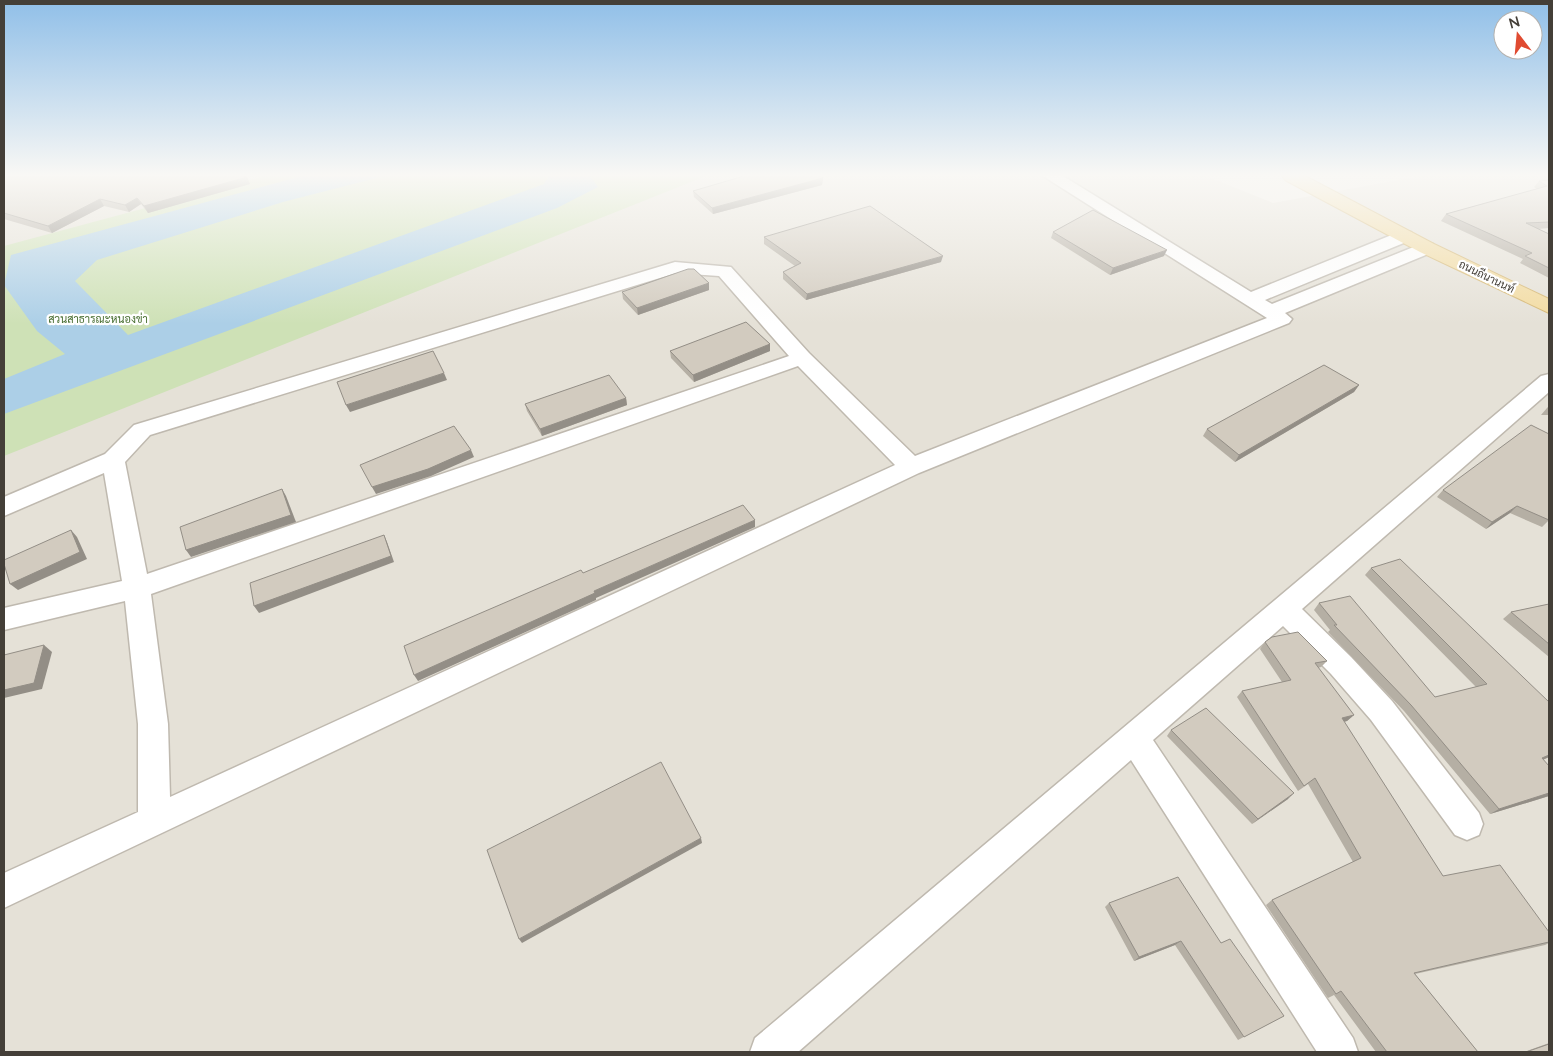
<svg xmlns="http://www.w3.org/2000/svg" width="1553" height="1056" font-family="Lato,Sarabun,sans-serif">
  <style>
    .residential { fill: #e5e1d7 }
    .green { fill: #cee1b6 }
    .water { fill: #accfe7 }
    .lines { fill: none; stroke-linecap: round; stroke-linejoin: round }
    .street-casing { stroke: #bfb9af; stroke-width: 3 }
    .primary-casing { stroke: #d5b773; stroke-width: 2 }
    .street { fill: #fff; fill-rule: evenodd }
    .primary { fill: #f2dba1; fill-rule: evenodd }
    .wall { fill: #b5afa4 }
    .shaded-wall { fill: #938e86 }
    .building { fill: #d2cbbf; stroke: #938e86 }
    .labels { text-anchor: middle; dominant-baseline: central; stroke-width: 4.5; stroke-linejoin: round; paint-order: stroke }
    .far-street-label { font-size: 11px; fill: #443f38; stroke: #fff }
    .far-park-label { font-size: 11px; fill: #496f32; stroke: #fff }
  </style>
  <rect width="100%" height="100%" fill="#f2efe8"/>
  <polygon class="residential" points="4,176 1206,176 1273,203 1420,176 1549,176 1549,1052 4,1052"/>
  <polygon class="green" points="264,176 706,176 4,456 4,246"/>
  <polygon class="water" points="302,176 384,176 283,202 97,260 75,281 128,335 544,184 549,176 590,176 598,187 557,208 4,414 4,379 65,354 37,331 4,285 11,255"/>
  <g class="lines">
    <defs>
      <g id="street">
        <path d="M1043,176H1063L1251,292L1399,232H1411L1414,236L1411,240L1265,300L1272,304L1421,244H1433L1436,248L1433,252L1285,313L1292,319L1289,323L919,473L4,908V873L138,812V724L125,601L4,630V608L122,581L104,473L4,516V497L105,454L134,425L675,262L731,267L809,353L915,456L1267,318ZM676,273L719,276L789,356L147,574L125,462L150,435ZM798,366L895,465L170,797L168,724L151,594Z"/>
        <polygon points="1549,374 1549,392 1302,609 1351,657 1392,701 1479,813 1483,824 1479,835 1467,840 1455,835 1371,720 1331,674 1283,626 1153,740 1353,1038 1358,1052 1317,1052 1131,760 798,1052 750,1052 755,1038 1541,376"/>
      </g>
      <polygon id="primary" points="1282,176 1305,176 1434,244 1549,299 1549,313 1420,252 1285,180"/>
    </defs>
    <use href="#street" class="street-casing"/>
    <use href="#primary" class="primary-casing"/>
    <use href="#street" class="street"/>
    <use href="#primary" class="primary"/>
  </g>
  <g class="wall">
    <polygon points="4,176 247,177 250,184 148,213 141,204 129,212 104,206 52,233 4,219"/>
    <polygon points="823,178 822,185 713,214 694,197 693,191"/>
    <polygon points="1549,180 1549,228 1538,229 1549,234 1549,278 1520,263 1523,259 1441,221 1446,214 1537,189 1534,187 1539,181"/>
    <polygon points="1053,232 1164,256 1110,275 1051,238"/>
    <polygon points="764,237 941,262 806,300 783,279 783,272 795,266 764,244"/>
    <polygon points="709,283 709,290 638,315 623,299 622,292"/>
    <polygon points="770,344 770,351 694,382 671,358 670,351"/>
    <polygon points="1359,385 1354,392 1235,462 1203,436 1207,429"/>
    <polygon points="626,398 627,405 542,436 527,411 525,404"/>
    <polygon points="1549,406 1549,415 1541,415 1547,408"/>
    <polygon points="1549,434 1549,520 1542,527 1510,513 1486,529 1437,497 1443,490"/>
    <polygon points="1371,568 1549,702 1549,757 1543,760 1549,796 1490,814 1404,711 1328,632 1330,630 1314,610 1319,603 1435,697 1476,687 1365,575"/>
    <polygon points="1549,604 1549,657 1503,619 1511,612"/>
    <polygon points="1265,642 1327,661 1321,667 1318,668 1354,715 1347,721 1344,722 1443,876 1549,932 1549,943 1545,945 1415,974 1478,1052 1376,1052 1334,995 1328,998 1266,905 1272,900 1353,862 1308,784 1298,791 1237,697 1242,691 1282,682 1260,649"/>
    <polygon points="1171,730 1288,799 1252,824 1167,736"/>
    <polygon points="1109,903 1221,943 1284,1016 1238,1040 1175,945 1134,961 1105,907"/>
    <polygon points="1549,1043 1549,1052 1524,1052"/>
  </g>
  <g class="shaded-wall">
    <polygon points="247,177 250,184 148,213 144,206"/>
    <polygon points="823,178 822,185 713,214 712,208"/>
    <polygon points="137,198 141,204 129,212 125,205"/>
    <polygon points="100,199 104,206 52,233 48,226"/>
    <polygon points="1167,250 1164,256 1110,275 1113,268"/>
    <polygon points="943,256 941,262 806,300 807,294"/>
    <polygon points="709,283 709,290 638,315 637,308"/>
    <polygon points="770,344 770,351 694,382 693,375"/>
    <polygon points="444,373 447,380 350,412 346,405"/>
    <polygon points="1359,385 1354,392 1235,462 1239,455"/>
    <polygon points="626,398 627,405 542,436 540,429"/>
    <polygon points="471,450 474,457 431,476 376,494 372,487"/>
    <polygon points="282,489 286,496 296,522 191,557 186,550"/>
    <polygon points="1517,506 1510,513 1486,529 1492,522"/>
    <polygon points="755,520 755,527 596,598 596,600 418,681 414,675 594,591"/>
    <polygon points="71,530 77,537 87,559 18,590 10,584"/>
    <polygon points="384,535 387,542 394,562 259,613 254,606"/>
    <polygon points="44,645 52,652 42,689 4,698 4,690"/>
    <polygon points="1354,715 1347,721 1335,724 1342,718"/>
    <polygon points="1549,755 1549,757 1533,764 1542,758"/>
    <polygon points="1294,793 1288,799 1252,824 1258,819"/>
    <polygon points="1549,793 1549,796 1490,814 1499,809"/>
    <polygon points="701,838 702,843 522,943 519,939"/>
    <polygon points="1181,941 1175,945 1134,961 1139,957"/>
  </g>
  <g class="building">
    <polygon points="4,176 242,176 247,177 144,206 137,198 125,205 100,199 48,226 4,213"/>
    <polygon points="744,176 820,176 823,178 712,208 693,191"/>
    <polygon points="1549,180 1549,222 1526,223 1549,234 1549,268 1525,256 1532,253 1446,214 1547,186 1539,181"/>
    <polygon points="870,206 943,256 807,294 783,272 801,263 764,237"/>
    <polygon points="1093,210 1167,250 1113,268 1053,232"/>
    <polygon points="688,269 694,269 709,283 637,308 622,292"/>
    <polygon points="746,322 770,344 693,375 670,351"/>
    <polygon points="433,351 444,373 346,405 337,382"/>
    <polygon points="1324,365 1359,385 1239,455 1207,429"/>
    <polygon points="609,375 626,398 540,429 525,404"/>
    <polygon points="1531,425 1549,434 1549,520 1517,506 1492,522 1443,490"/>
    <polygon points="454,426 471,450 428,469 372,487 360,465"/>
    <polygon points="282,489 291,515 186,550 180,527"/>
    <polygon points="743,505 755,520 594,591 595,593 414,675 404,646 581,570 583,573"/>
    <polygon points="71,530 80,552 10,584 4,564 4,560"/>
    <polygon points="384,535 391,556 254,606 250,583"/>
    <polygon points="1400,559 1549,702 1549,755 1542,758 1549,766 1549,793 1499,809 1411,705 1334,625 1337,625 1319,603 1350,596 1435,697 1487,684 1371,568"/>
    <polygon points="1549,604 1549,644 1511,612"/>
    <polygon points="1298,632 1327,661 1315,663 1354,715 1342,718 1443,876 1500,865 1549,932 1549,942 1414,973 1478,1052 1387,1052 1341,991 1336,994 1272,900 1361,858 1315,778 1304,786 1242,691 1291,680 1265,642 1272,637"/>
    <polygon points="44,645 34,683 4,690 4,655"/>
    <polygon points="1206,708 1294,793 1258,819 1171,730"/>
    <polygon points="661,762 701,838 519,939 487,850"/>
    <polygon points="1178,877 1221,943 1230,939 1284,1016 1244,1037 1181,941 1139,957 1109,903"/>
    <polygon points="1549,1044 1549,1052 1526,1052"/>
  </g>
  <linearGradient id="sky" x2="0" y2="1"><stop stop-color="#90bfe8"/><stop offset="0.54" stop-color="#f9f8f5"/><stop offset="1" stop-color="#f9f8f5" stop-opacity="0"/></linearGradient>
  <rect width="1553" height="324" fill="url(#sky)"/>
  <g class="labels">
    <g class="far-street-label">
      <text transform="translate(1487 276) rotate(26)">ถนนถีนานนท์</text>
    </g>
    <g class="far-park-label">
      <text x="98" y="318">สวนสาธารณะหนองข่า</text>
    </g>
  </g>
  <rect width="1553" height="1056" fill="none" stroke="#443f38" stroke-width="10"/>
  <g transform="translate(1518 35) rotate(344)"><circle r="24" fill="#ffffff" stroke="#b4b2af"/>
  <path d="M0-4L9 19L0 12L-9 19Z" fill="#e04b31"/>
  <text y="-8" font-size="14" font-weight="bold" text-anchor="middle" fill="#443f38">N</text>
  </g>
</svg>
